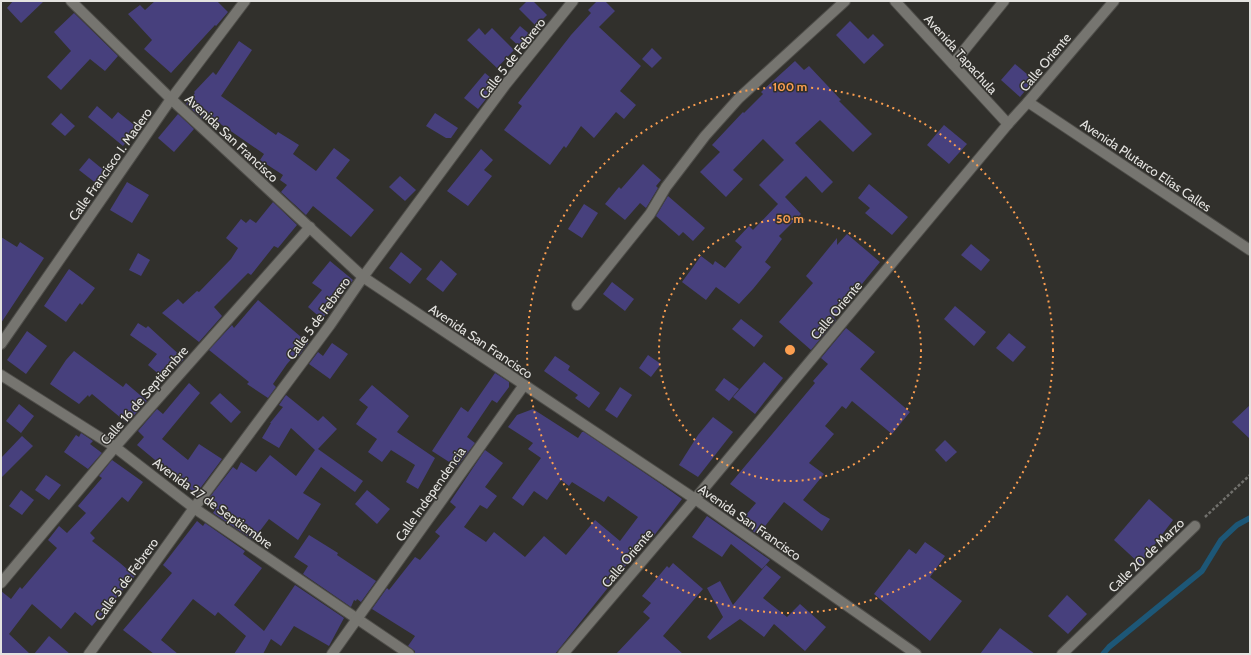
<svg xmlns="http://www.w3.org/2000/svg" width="1251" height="655" font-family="Cabin,sans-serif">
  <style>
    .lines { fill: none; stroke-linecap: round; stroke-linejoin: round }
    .stream { stroke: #1d5777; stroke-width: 5.5 }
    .building { fill: #47407d }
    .street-casing { stroke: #4e4d49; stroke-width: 12 }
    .path { stroke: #71706c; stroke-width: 2.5; stroke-dasharray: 3 2; stroke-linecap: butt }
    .street { stroke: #767570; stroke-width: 10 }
    .ring { fill: none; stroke: #fb9e50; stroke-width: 2; stroke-dasharray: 2 4 }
    .labels { text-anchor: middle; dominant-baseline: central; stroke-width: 3; stroke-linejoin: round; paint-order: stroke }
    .street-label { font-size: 13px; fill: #e4e3e0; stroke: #31302c }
    .centre { fill: #fb9e50; stroke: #31302c; stroke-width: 2 }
    .ring-label { font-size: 12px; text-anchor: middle; font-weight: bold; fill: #fb9e50; stroke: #31302c; stroke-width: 3; stroke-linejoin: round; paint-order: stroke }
  </style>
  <rect width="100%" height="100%" fill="#31302c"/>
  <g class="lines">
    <polyline class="stream" points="1103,654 1109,647 1202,571 1221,540 1237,525 1250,518"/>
  </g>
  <g class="building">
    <polygon points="13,1 44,1 21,23 7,8"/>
    <polygon points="155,1 217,1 228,12 216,26 215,25 171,73 144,49 152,40 128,14 140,5 145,10"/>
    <polygon points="527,1 533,1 547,15 536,26 519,9"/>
    <polygon points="597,1 605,1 615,11 599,27 641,66 620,91 636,105 624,119 616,112 594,138 581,126 566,148 564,146 550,165 504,130 522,106 518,103 571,35 591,13 588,10"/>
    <polygon points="74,13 118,56 105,71 90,59 61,90 47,77 71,51 54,32"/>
    <polygon points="850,21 868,39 873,34 884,45 864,64 836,35"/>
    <polygon points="520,26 533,37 523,50 510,38"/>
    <polygon points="479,28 485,35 492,28 514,50 497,68 467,40"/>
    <polygon points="239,41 252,50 221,96 276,135 278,132 299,145 293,154 316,171 334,148 350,160 336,178 374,210 351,237 313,206 306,215 281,192 287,185 280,180 283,175 260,160 264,154 206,114 202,119 186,104 195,93 194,92 213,72 216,75"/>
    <polygon points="652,48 662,58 652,68 642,59"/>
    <polygon points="795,61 804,70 809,66 841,100 839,101 872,134 853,152 820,120 795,143 833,182 822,193 806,176 785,197 801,214 779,236 782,239 765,262 771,267 753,289 739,304 716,287 706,300 682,282 701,256 713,265 715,261 725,268 742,247 735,241 749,226 753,230 778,204 759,185 784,160 763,139 733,170 743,179 726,197 700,172 720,152 712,145 743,112 744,113 763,94 761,92"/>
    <polygon points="1015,64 1034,80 1020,97 1001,80"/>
    <polygon points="485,73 498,84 478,109 464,98"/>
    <polygon points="97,106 112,119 118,112 138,128 123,146 88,117"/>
    <polygon points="61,113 75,126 65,136 51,124"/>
    <polygon points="435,113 458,128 451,138 446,138 426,126"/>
    <polygon points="178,114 194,129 174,152 158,138"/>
    <polygon points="944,125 967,144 949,164 927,145"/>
    <polygon points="481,149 493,160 484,170 492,176 468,206 447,191"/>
    <polygon points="89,158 106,172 97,184 79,170"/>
    <polygon points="643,164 661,180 656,186 658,188 646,208 640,203 625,220 605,204 619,187 621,189"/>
    <polygon points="400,176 416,190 405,201 389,187"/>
    <polygon points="127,182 149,195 132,223 110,210"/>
    <polygon points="869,184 908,217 892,235 865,213 870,208 858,198"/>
    <polygon points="668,196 705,228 693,241 683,232 679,236 656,216"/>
    <polygon points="273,202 297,225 278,248 274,246 251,275 248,273 214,307 222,316 199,342 162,313 178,299 183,304 197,291 199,292 231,259 238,248 226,238 241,219 246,223 250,219 256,223"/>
    <polygon points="584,204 598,213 582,238 568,229"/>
    <polygon points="847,234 880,262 834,318 836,320 811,350 779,322 813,283 806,276 837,238 837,245"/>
    <polygon points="1,237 17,247 20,242 44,258 1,323"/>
    <polygon points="971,244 990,260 981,271 961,255"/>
    <polygon points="401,252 422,269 410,284 389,268"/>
    <polygon points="138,253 150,260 141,276 129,270"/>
    <polygon points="441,260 457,274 443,292 426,279"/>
    <polygon points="330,261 353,280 322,319 308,307 322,290 312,283"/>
    <polygon points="69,269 95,288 82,305 80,303 66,322 44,306"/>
    <polygon points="612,282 634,299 625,311 603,294"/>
    <polygon points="258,300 308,343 299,356 296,354 287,364 273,384 276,387 268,398 247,384 249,382 209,350 232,325 234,328"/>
    <polygon points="955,306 986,332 974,346 944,319"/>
    <polygon points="741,319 763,336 754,347 732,329"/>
    <polygon points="138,323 146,328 148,326 184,359 177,367 172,363 161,376 148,365 157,354 130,335"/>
    <polygon points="846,328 875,352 860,369 910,412 892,434 852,401 846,409 842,406 825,426 834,434 809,463 824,474 803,500 821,514 830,519 822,531 784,502 758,535 740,522 756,503 730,484 815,383 813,381 828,364 821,358"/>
    <polygon points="27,331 47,346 26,374 7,360"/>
    <polygon points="1009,333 1026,347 1013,362 996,348"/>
    <polygon points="332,343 348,354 330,379 309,364 318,352 323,356"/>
    <polygon points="74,351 123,387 126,383 147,401 127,423 92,394 89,397 88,395 79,404 50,384 66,360"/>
    <polygon points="648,355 661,364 651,377 639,368"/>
    <polygon points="555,356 570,366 568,370 600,393 589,408 575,398 578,395 544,371"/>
    <polygon points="764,362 783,378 755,414 733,397"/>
    <polygon points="495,373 509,382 509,387 497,403 492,400 467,437 475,443 457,467 432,451 461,407 468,412"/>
    <polygon points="724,378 739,389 729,401 715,390"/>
    <polygon points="189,383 200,393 162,439 188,460 199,444 222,459 196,494 137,445 144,437 138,431 157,409 163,414"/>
    <polygon points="372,385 409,416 397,432 435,458 418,489 406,482 415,465 391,450 382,462 368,452 377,439 356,424 368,407 359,400"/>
    <polygon points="620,387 632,395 617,418 605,410"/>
    <polygon points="220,393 241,412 231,423 210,403"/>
    <polygon points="286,395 318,421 323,416 337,429 318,449 363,481 355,492 321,467 303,493 321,504 298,540 269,519 253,540 213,513 215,510 206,502 233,467 237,470 241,462 256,472 270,455 296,476 315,450 291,428 279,448 262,438 271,423 270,423 283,407 279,405"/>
    <polygon points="19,404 34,416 21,433 6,421"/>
    <polygon points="1250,405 1250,439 1232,422"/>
    <polygon points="533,409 578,438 582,432 584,432 661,484 682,499 653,537 650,535 555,654 415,654 415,651 408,646 415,636 372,609 387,588 389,590 415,557 420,560 440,536 435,532 456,507 450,502 485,450 503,463 485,487 497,496 487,509 480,505 464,527 486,542 494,532 525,557 544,536 566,555 595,520 620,541 638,517 608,496 604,502 572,482 569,486 561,480 547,500 534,491 523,506 512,498 541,458 528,449 533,443 508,427 517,415"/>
    <polygon points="713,417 733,432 698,477 679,465 698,435"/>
    <polygon points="81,433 93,441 90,444 102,453 88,469 64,452 76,435 79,437"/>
    <polygon points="22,436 33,446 1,478 1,458"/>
    <polygon points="945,440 957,452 946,462 935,450"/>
    <polygon points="112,460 143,482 128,502 122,497 90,533 95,538 92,541 120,563 135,576 92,626 75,612 61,629 32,604 9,634 30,654 1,654 1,591 11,599 20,587 22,589 57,548 48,540 59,526 67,533 86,513 78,506 102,478 99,476"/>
    <polygon points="46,475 61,485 49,500 35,490"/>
    <polygon points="21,490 34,500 22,515 9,506"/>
    <polygon points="367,490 390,509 377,524 355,504"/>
    <polygon points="1149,499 1173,520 1140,564 1114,540"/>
    <polygon points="707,516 770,560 762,569 731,544 722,557 692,537"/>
    <polygon points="197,521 203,526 205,523 245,551 243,554 262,568 234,605 264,631 295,585 344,618 329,646 294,626 281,646 271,639 263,654 234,654 246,636 218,612 215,616 193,599 161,640 178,654 154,654 123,630 172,573 163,565"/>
    <polygon points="309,535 338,553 337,555 376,581 361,602 357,599 356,601 354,600 351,607 303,574 308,566 294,557"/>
    <polygon points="925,542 945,556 930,577 962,601 930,641 874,594 909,549 916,554"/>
    <polygon points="673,563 703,589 663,636 683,654 616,654 650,618 643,612 651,603 642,596 667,566 669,568"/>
    <polygon points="766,565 781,577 763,598 787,617 800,604 826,627 805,651 774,624 764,637 740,619 710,640 707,637 723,617 707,588 720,581 733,605"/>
    <polygon points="1067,595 1087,614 1068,634 1048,616"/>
    <polygon points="1000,628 1035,654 980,654"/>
    <polygon points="49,636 70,654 34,654"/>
  </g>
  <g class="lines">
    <defs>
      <g id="street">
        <polyline points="71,1 171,99 363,277 695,499 916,654"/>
        <polyline points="895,1 1008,124"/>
        <polyline points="953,64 1004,1"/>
        <polyline points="1028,102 1250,250"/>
        <polyline points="577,305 650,214 666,187 705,136 739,98 845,1"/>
        <polyline points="1,344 171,99 245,1"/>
        <polyline points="1,375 115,447 194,508 409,654"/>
        <polyline points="1,583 115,447 310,227"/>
        <polyline points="89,654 194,508 330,325 363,277 506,84 573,1"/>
        <polyline points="332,654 524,385"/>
        <polyline points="563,654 695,499 1008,124 1028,102 1114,1"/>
        <polyline points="1062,654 1195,526"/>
      </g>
    </defs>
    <use href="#street" class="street-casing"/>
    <polyline class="path" points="1205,517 1250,475"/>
    <use href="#street" class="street"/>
  </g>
  <g class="ring">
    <circle cx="790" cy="350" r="131"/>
    <circle cx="790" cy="350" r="263"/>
  </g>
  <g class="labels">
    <g class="street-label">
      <text transform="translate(961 54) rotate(48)">Avenida Tapachula</text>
      <text transform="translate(512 58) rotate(-52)">Calle 5 de Febrero</text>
      <text transform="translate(1045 62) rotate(-50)">Calle Oriente</text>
      <text transform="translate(232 138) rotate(43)">Avenida San Francisco</text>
      <text transform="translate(110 164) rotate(-55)">Calle Francisco I. Madero</text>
      <text transform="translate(1146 165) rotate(34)">Avenida Plutarco Elías Calles</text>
      <text transform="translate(836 310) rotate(-50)">Calle Oriente</text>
      <text transform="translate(318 318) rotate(-54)">Calle 5 de Febrero</text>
      <text transform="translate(481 341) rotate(34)">Avenida San Francisco</text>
      <text transform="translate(144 395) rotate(-49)">Calle 16 de Septiembre</text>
      <text transform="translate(430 494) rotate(-55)">Calle Independencia</text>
      <text transform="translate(213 503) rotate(36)">Avenida 27 de Septiembre</text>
      <text transform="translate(750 522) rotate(35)">Avenida San Francisco</text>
      <text transform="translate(1146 555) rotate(-44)">Calle 20 de Marzo</text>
      <text transform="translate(627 558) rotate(-50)">Calle Oriente</text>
      <text transform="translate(126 579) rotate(-54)">Calle 5 de Febrero</text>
    </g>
  </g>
  <circle cx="790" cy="350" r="6" class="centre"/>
  <g class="ring-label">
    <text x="790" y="91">100 m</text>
    <text x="790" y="223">50 m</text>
  </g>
  <rect width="1251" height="655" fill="none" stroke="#e4e3e0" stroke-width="4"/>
</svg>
